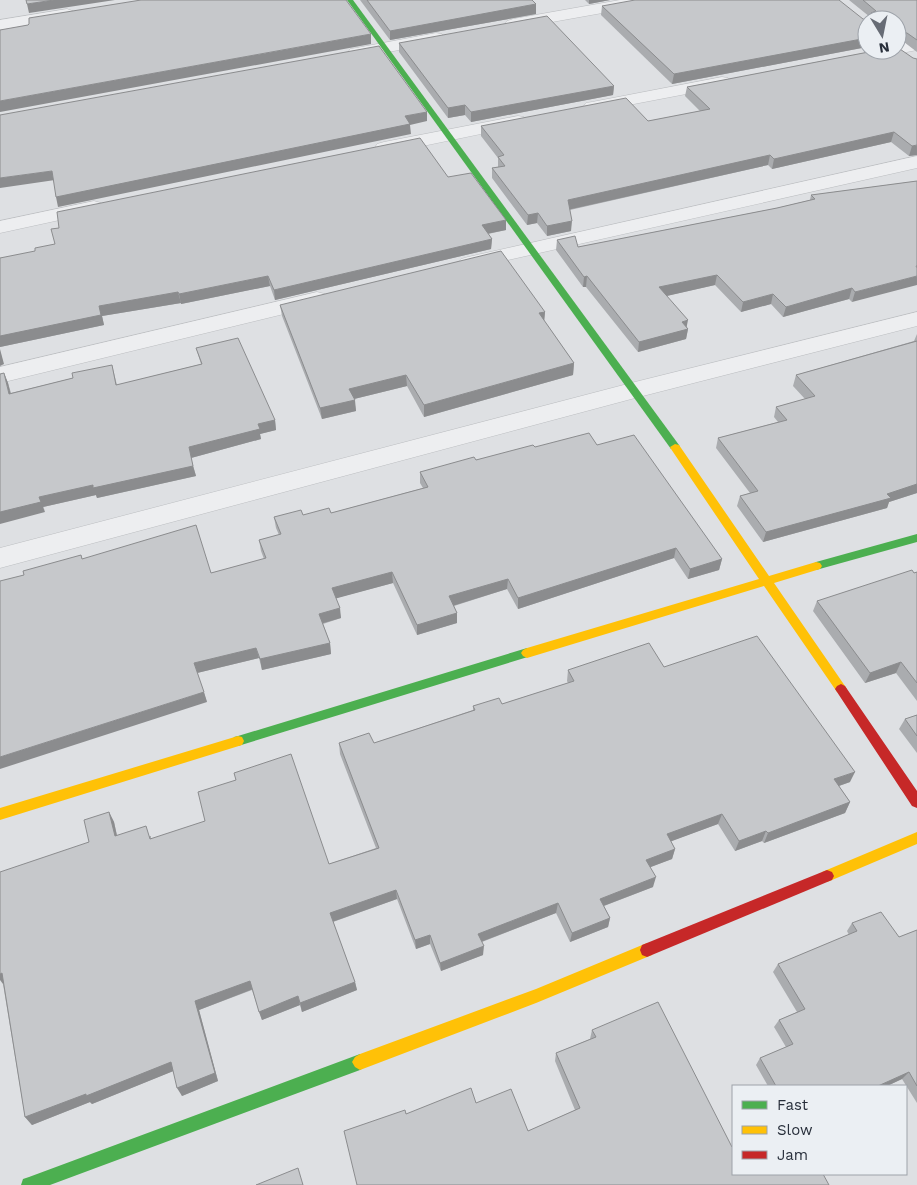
<svg xmlns="http://www.w3.org/2000/svg" width="917" height="1185" font-family="'Work Sans',sans-serif">
  <style>
    .lines { fill: none; stroke-linecap: round; stroke-linejoin: round }
    .street-casing { stroke: #bcbec1; stroke-width: 1 }
    .street { fill: #edeef0; fill-rule: evenodd }
    .fast { fill: #4caf50; fill-rule: evenodd }
    .slow { fill: #ffc107; fill-rule: evenodd }
    .jam { fill: #c62828; fill-rule: evenodd }
    .wall { fill: #aaacaf }
    .shaded-wall { fill: #8b8c8e }
    .building { fill: #c6c8cb; stroke: #8b8c8e }
  </style>
  <rect width="100%" height="100%" fill="#dee0e3"/>
  <g class="lines">
    <defs>
      <g id="street">
        <polygon points="620,0 655,0 653,3 647,5 513,29 507,27 505,24 507,21 513,19"/>
        <polygon points="67,9 73,11 75,14 73,17 0,30 0,20"/>
        <polygon points="436,33 442,34 444,38 442,42 356,58 350,57 348,53 350,49 356,48"/>
        <polygon points="917,40 917,50 897,54 889,50 897,50 897,44"/>
        <polygon points="722,77 728,78 731,82 728,86 592,112 586,111 583,107 586,103 592,102"/>
        <polygon points="518,116 524,117 527,121 524,125 384,154 377,152 375,148 377,144 384,142"/>
        <polygon points="917,156 917,168 468,269 461,267 457,263 461,259 468,257"/>
        <polygon points="94,201 101,203 104,207 101,211 0,233 0,221"/>
        <polygon points="317,292 325,294 328,299 325,304 0,383 0,367"/>
        <polygon points="917,312 917,326 635,398 0,568 0,548 635,382"/>
      </g>
    </defs>
    <use href="#street" class="street-casing"/>
    <use href="#street" class="street"/>
    <g class="fast">
      <polygon points="347,0 353,0 679,445 680,447 679,449 671,449"/>
      <polygon points="917,534 917,542 816,570 810,566 816,562"/>
      <polygon points="527,648 531,650 533,653 531,656 238,746 234,745 232,741 234,737 238,736"/>
      <polygon points="360,1054 365,1057 368,1062 365,1067 360,1070 50,1185 21,1185 23,1179 29,1177"/>
    </g>
    <g class="slow">
      <polygon points="675,444 679,445 769,576 816,562 820,563 822,566 820,569 774,583 845,686 847,689 845,692 841,694 837,692 764,586 527,658 523,656 521,653 523,650 527,648 759,579 671,449 670,447"/>
      <polygon points="238,736 242,737 244,741 242,745 0,820 0,808"/>
      <polygon points="917,832 917,844 832,880 827,882 822,880 820,876 822,872"/>
      <polygon points="647,943 652,945 654,950 652,955 536,1003 360,1070 355,1067 352,1062 355,1057 360,1054 536,989"/>
    </g>
    <g class="jam">
      <polygon points="841,684 845,686 917,791 917,808 912,806 837,692 835,689 837,686"/>
      <polygon points="827,870 832,872 834,876 832,880 647,957 642,955 640,950 642,945"/>
    </g>
  </g>
  <g class="wall">
    <polygon points="360,0 532,0 536,4 536,14 390,40"/>
    <polygon points="585,0 610,0 589,4"/>
    <polygon points="849,0 917,0 917,52 904,42 897,41 897,20 869,20 870,17"/>
    <polygon points="602,6 863,19 867,20 867,47 672,84 601,15"/>
    <polygon points="399,43 614,86 613,95 471,122 465,115 448,118 399,52"/>
    <polygon points="879,50 917,155 909,156 891,142 772,169 768,165 570,210 571,231 547,236 537,223 527,225 492,178 492,168 498,167 498,158 481,136 481,126 648,121 700,111 685,96 687,87"/>
    <polygon points="448,177 506,230 488,234 492,239 491,249 275,300 270,286 181,304 181,303 102,316 104,325 0,347 0,258"/>
    <polygon points="917,181 852,302 849,299 783,317 771,304 741,312 715,285 666,296 688,329 686,339 638,352 586,287 583,287 556,250 557,240 578,247 777,208 810,200 811,195"/>
    <polygon points="280,305 545,312 544,321 574,363 573,375 424,417 407,386 354,399 356,411 322,419 282,316"/>
    <polygon points="917,334 917,493 889,502 887,508 763,542 737,506 740,496 750,493 716,448 718,438 778,422 774,417 776,407 805,399 793,386 796,375 914,341"/>
    <polygon points="196,348 275,420 276,430 260,434 261,439 191,458 196,476 97,498 96,495 43,507 45,512 4,373 8,383 11,393 73,378 112,365 117,385 201,364"/>
    <polygon points="597,445 722,559 719,570 688,579 674,558 518,609 507,589 454,606 457,613 457,623 417,635 393,583 336,598 341,618 323,624 330,643 331,654 262,670 259,658 197,673 207,702 24,575 81,555 82,559 211,573 264,559 261,551 259,540 279,535 276,528 274,517 331,513 423,488 420,483 420,472 535,447"/>
    <polygon points="917,572 917,701 896,673 865,683 813,611 817,601"/>
    <polygon points="664,667 850,782 839,786 850,802 845,813 764,843 762,841 735,851 718,824 671,841 675,849 672,859 650,867 653,887 604,906 610,918 608,927 570,942 556,913 482,942 483,955 441,971 430,944 416,949 397,899 333,922 355,982 357,990 302,1012 300,1005 262,1020 252,990 199,1010 218,1081 182,1096 173,1071 92,1104 90,1102 32,1125 25,1117 3,984 89,842 109,812 114,822 117,835 151,836 151,839 329,864 376,848 340,754 339,743 374,743 473,710 473,706 502,704 568,683 567,681 568,670"/>
    <polygon points="917,715 917,753 899,729 905,719"/>
    <polygon points="852,923 899,937 917,930 917,1103 902,1079 887,1086 768,1086 756,1065 760,1058 786,1047 774,1027 779,1020 797,1012 773,972 778,964 849,935 847,931"/>
    <polygon points="592,1030 732,1147 829,1185 406,1114 476,1103 528,1131 575,1110 555,1061 556,1053 590,1039"/>
  </g>
  <g class="shaded-wall">
    <polygon points="54,0 115,0 29,13 27,4"/>
    <polygon points="589,0 610,0 589,4"/>
    <polygon points="536,4 536,14 390,40 390,31"/>
    <polygon points="371,34 371,44 0,112 0,101"/>
    <polygon points="867,38 867,47 672,84 674,74"/>
    <polygon points="614,86 613,95 471,122 471,112"/>
    <polygon points="465,105 465,115 448,118 448,108"/>
    <polygon points="427,112 427,121 410,125 411,134 58,207 56,197 405,116"/>
    <polygon points="894,132 891,142 772,169 774,159"/>
    <polygon points="917,145 917,155 909,156 912,146"/>
    <polygon points="770,155 768,165 567,210 568,200"/>
    <polygon points="52,171 55,180 0,188 0,178"/>
    <polygon points="538,213 537,223 527,225 528,215"/>
    <polygon points="506,220 506,230 481,235 482,225"/>
    <polygon points="572,221 571,231 547,236 547,226"/>
    <polygon points="492,239 491,249 275,300 274,290"/>
    <polygon points="717,275 715,285 658,298 659,287"/>
    <polygon points="268,276 270,286 181,304 179,294"/>
    <polygon points="587,276 586,287 583,287 584,277"/>
    <polygon points="917,276 917,285 852,302 855,292"/>
    <polygon points="852,288 849,299 783,317 786,307"/>
    <polygon points="178,292 181,303 102,316 104,325 0,347 0,336 99,306"/>
    <polygon points="773,294 771,304 741,312 743,302"/>
    <polygon points="545,312 544,323 539,313"/>
    <polygon points="688,320 686,330 688,329 686,339 638,352 639,342 682,322"/>
    <polygon points="0,349 4,364 0,366"/>
    <polygon points="574,363 573,375 424,417 424,405"/>
    <polygon points="4,373 8,383 13,404 9,394"/>
    <polygon points="406,375 407,386 350,400 349,389"/>
    <polygon points="355,400 356,411 322,419 320,408"/>
    <polygon points="275,420 276,430 260,434 261,439 191,458 189,447 258,424"/>
    <polygon points="193,466 196,476 97,498 96,495 43,507 45,512 0,524 0,512 39,497 93,485"/>
    <polygon points="917,484 917,493 889,502 887,508 763,542 766,532"/>
    <polygon points="676,548 674,558 518,609 518,598"/>
    <polygon points="722,559 719,570 688,579 690,569"/>
    <polygon points="392,572 393,583 334,599 332,588"/>
    <polygon points="508,579 507,589 449,607 449,596"/>
    <polygon points="340,608 341,618 320,624 319,614"/>
    <polygon points="457,613 457,623 417,635 417,625"/>
    <polygon points="330,643 331,654 262,670 260,659"/>
    <polygon points="256,648 259,658 197,673 194,663"/>
    <polygon points="901,662 896,673 865,683 870,673"/>
    <polygon points="204,692 207,702 0,769 0,757"/>
    <polygon points="855,772 850,782 830,789 834,779"/>
    <polygon points="850,802 845,813 764,843 768,833"/>
    <polygon points="109,812 114,822 119,846 115,836"/>
    <polygon points="722,814 718,824 664,844 667,834"/>
    <polygon points="766,831 762,841 735,851 739,841"/>
    <polygon points="675,849 672,859 643,870 646,860"/>
    <polygon points="656,877 653,887 598,908 600,899"/>
    <polygon points="396,890 397,899 332,922 330,913"/>
    <polygon points="558,903 556,913 478,943 478,934"/>
    <polygon points="610,918 608,927 570,942 572,933"/>
    <polygon points="430,935 430,944 416,949 415,940"/>
    <polygon points="484,946 483,955 441,971 440,963"/>
    <polygon points="2,973 8,982 3,984 0,980 0,974"/>
    <polygon points="250,981 253,989 199,1010 218,1081 182,1096 177,1088 195,1001"/>
    <polygon points="355,982 357,990 302,1012 300,1003"/>
    <polygon points="298,996 300,1005 262,1020 259,1012"/>
    <polygon points="171,1062 176,1070 92,1104 90,1102 32,1125 25,1117 86,1094"/>
    <polygon points="909,1072 902,1079 887,1086 878,1086"/>
  </g>
  <g class="building">
    <polygon points="26,0 54,0 27,4"/>
    <polygon points="141,0 346,0 371,34 0,101 0,30 28,25 29,24 29,18"/>
    <polygon points="367,0 532,0 536,4 390,31"/>
    <polygon points="635,0 839,0 863,19 867,20 867,38 674,74 602,6"/>
    <polygon points="863,0 917,0 917,40 907,33 900,32 898,34 898,39 897,39 897,20 871,20 871,13 876,11"/>
    <polygon points="547,16 614,86 471,112 465,105 448,108 399,43"/>
    <polygon points="379,46 427,112 405,116 410,124 56,197 52,171 0,178 0,115"/>
    <polygon points="897,47 913,58 917,59 917,145 912,146 894,132 774,159 770,155 568,200 572,221 547,226 538,213 528,215 492,168 505,166 498,157 504,155 481,126 626,98 648,121 710,109 687,87 879,50 897,50"/>
    <polygon points="420,138 448,177 471,173 506,220 482,225 492,239 274,290 268,276 179,294 178,292 99,306 101,315 0,336 0,258 35,251 35,248 55,244 51,229 59,228 57,212"/>
    <polygon points="917,181 917,266 916,266 917,268 917,276 855,292 852,288 786,307 773,294 743,302 717,275 659,287 688,320 682,322 688,329 639,342 587,276 584,277 557,240 575,236 578,247 777,208 815,199 811,195"/>
    <polygon points="501,251 545,312 539,313 574,363 424,405 406,375 349,389 355,400 320,408 280,305"/>
    <polygon points="238,338 275,420 258,424 260,429 189,447 193,466 93,488 93,485 39,497 41,502 0,512 0,374 4,373 9,394 73,378 72,373 112,365 116,385 202,364 196,348"/>
    <polygon points="917,341 917,484 887,494 891,498 766,532 740,496 758,491 718,438 787,420 776,407 815,396 796,375"/>
    <polygon points="589,433 597,445 634,435 722,559 690,569 676,548 518,598 508,579 449,596 457,613 417,625 392,572 332,588 340,608 319,614 330,643 260,659 256,648 194,663 204,692 0,757 0,581 24,575 23,571 81,555 82,559 196,525 211,573 266,558 259,540 281,534 274,517 301,510 303,515 329,508 331,513 428,487 420,472 474,457 476,460 533,445 535,447"/>
    <polygon points="912,570 914,573 917,572 917,683 901,662 870,673 817,601"/>
    <polygon points="757,636 855,772 834,779 850,802 768,833 766,831 739,841 722,814 667,834 675,849 646,860 656,877 600,899 610,918 572,933 558,903 478,934 484,946 440,963 430,935 415,940 396,890 330,913 355,982 300,1003 298,996 259,1012 250,981 195,1001 215,1073 177,1088 171,1062 86,1096 86,1094 25,1117 2,973 0,974 0,872 89,842 84,820 109,812 115,836 146,826 150,839 205,821 198,792 236,780 234,773 291,754 329,864 379,848 339,743 369,733 374,743 475,710 473,706 499,698 502,704 574,681 568,670 649,643 664,667"/>
    <polygon points="917,715 917,736 905,719"/>
    <polygon points="881,912 899,937 917,930 917,1086 909,1072 878,1086 776,1086 760,1058 793,1044 779,1020 805,1009 778,964 857,931 852,923"/>
    <polygon points="658,1002 732,1147 733,1146 733,1174 823,1174 829,1185 357,1185 344,1131 405,1110 406,1114 471,1088 476,1103 511,1089 528,1131 580,1108 556,1053 596,1037 592,1030"/>
    <polygon points="298,1168 303,1185 256,1185"/>
  </g>
  <rect x="732" y="1085" width="175" height="90" fill="#ebeff3" stroke="#9da2a9"/>
  <rect x="742" y="1101" width="25" height="8" fill="#4caf50" stroke="#9da2a9"/>
  <text x="777" y="1110" font-size="15" fill="#272e3a">Fast</text>
  <rect x="742" y="1126" width="25" height="8" fill="#ffc107" stroke="#9da2a9"/>
  <text x="777" y="1135" font-size="15" fill="#272e3a">Slow</text>
  <rect x="742" y="1151" width="25" height="8" fill="#c62828" stroke="#9da2a9"/>
  <text x="777" y="1160" font-size="15" fill="#272e3a">Jam</text>
  <g transform="translate(882 35) rotate(170)"><circle r="24" fill="#ebeff3" stroke="#9da2a9"/>
  <path d="M0-4L9 19L0 12L-9 19Z" fill="#676c75"/>
  <text y="-8" font-size="14" font-weight="bold" text-anchor="middle" fill="#272e3a">N</text>
  </g>
</svg>
